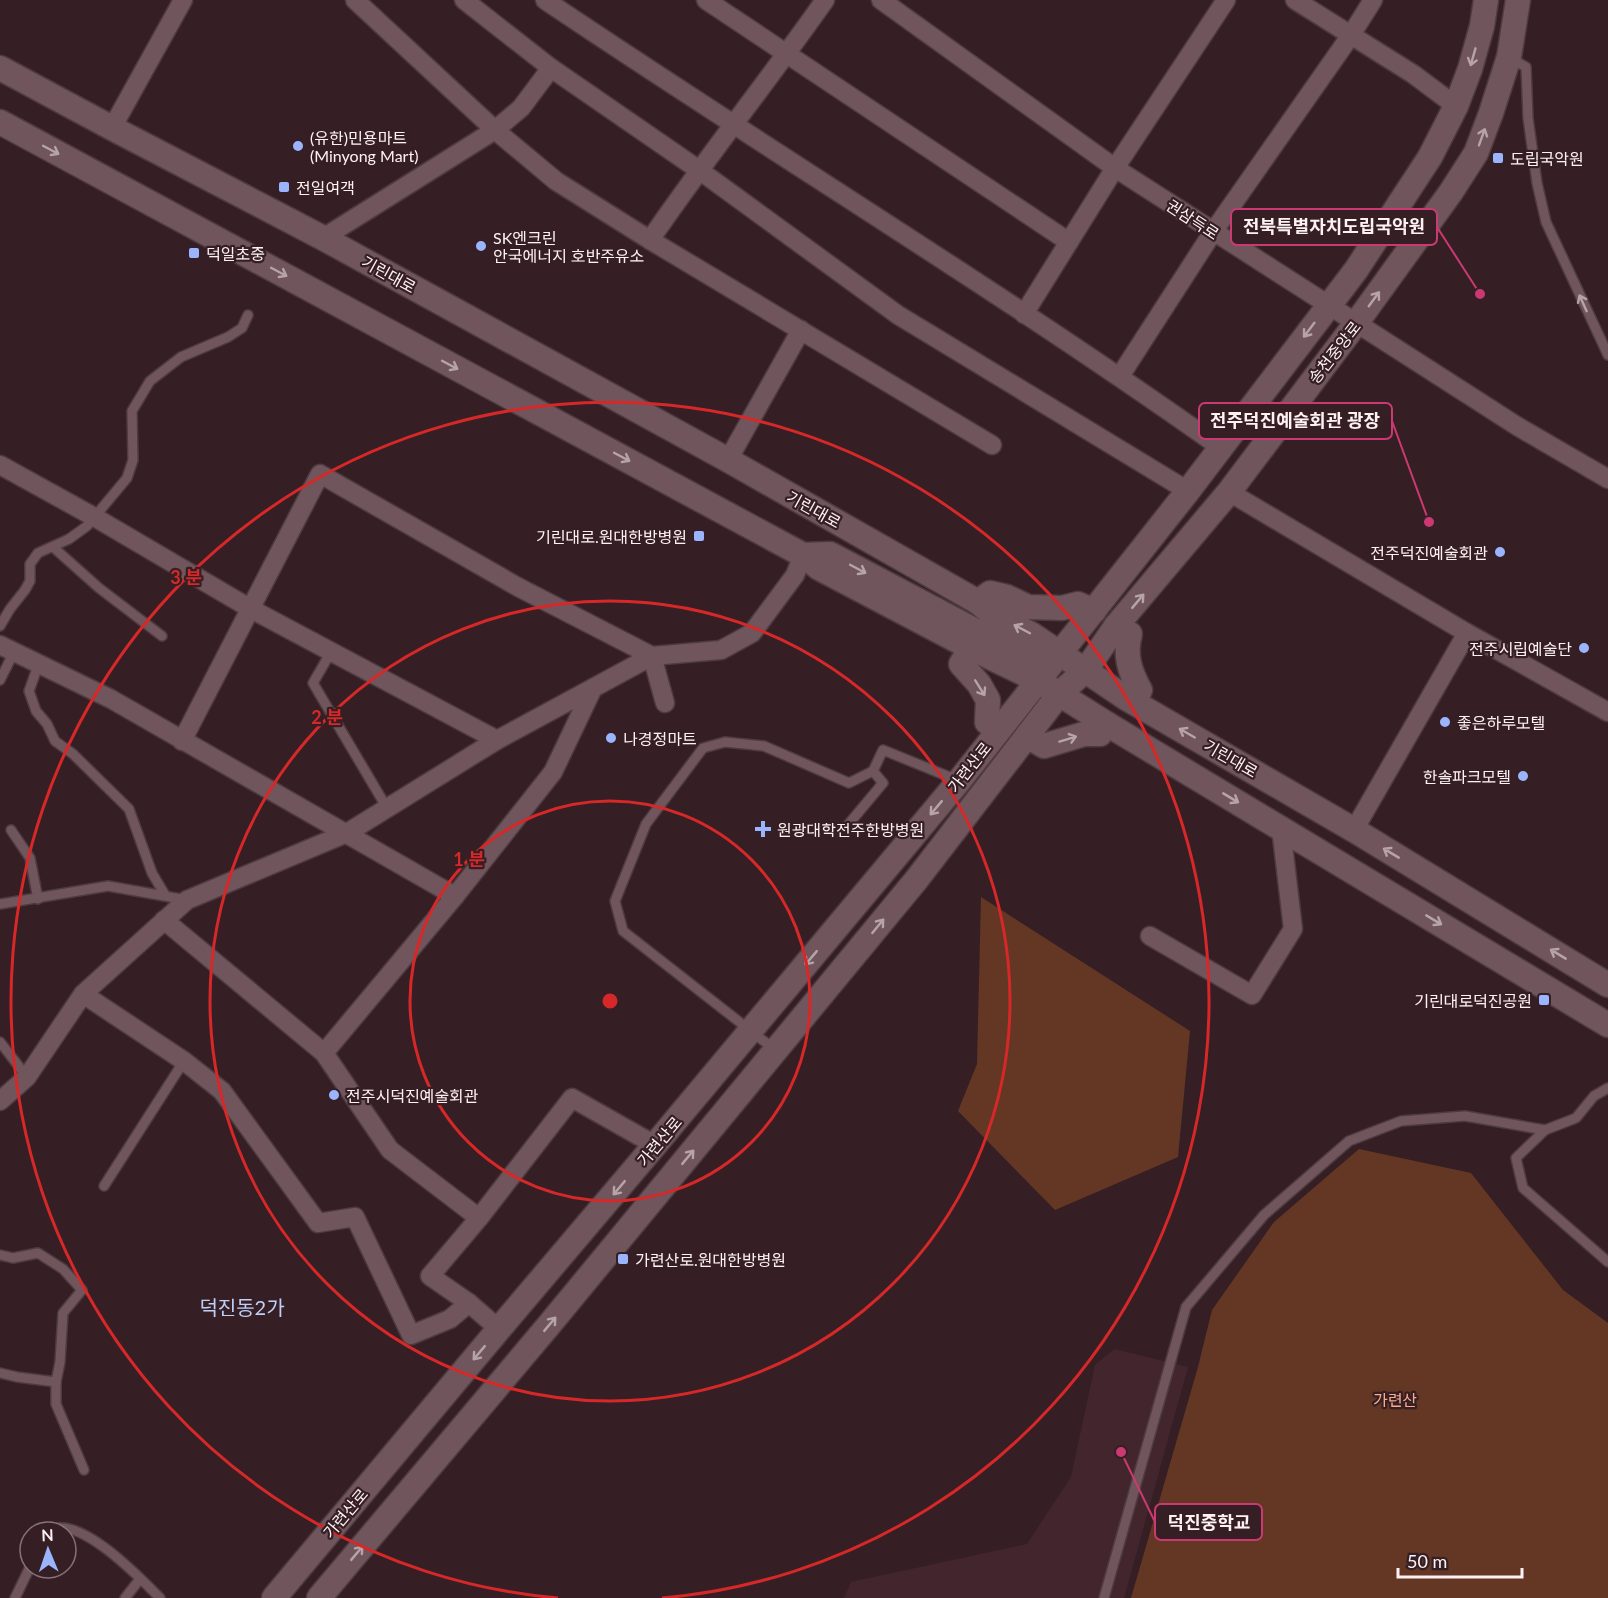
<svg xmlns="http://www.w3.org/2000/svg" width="1608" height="1598" font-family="Lato,'Noto Sans KR',sans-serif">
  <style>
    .built { fill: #43262d }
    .green { fill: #633724 }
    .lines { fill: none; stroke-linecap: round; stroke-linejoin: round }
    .service-casing { stroke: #4d3b40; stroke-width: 12 }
    .minor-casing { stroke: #4d3b40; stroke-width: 21 }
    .tertiary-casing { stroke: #4d3b40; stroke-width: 27 }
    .service { stroke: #70565c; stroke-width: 9 }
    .minor { stroke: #70565c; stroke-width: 18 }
    .tertiary { stroke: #70565c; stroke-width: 24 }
    .oneway { stroke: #b7a4a8 }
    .ring { fill: none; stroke: #d62828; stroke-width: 3 }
    .poi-dot { fill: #9ab5fd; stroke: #351f24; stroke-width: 2 }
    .labels { text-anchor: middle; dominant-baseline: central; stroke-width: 4.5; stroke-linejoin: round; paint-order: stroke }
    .poi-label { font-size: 16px; fill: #fef1f4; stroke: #351f24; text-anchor: start }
    .street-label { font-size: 16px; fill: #fef1f4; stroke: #351f24 }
    .park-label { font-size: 16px; fill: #fcab89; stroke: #351f24 }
    .quarter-label { font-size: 20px; fill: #bfcff8; stroke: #351f24 }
    .centre { fill: #d62828; stroke: #351f24; stroke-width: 3 }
    .ring-label { font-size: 18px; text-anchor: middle; font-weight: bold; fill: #d62828; stroke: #351f24; stroke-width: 4.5; stroke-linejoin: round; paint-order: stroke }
    .leader { fill: none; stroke: #cb3972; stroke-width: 2 }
    .callout-dot { fill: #cb3972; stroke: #351f24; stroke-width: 2 }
    .callout { fill: #351f24; stroke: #cb3972; stroke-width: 2 }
    .callout-label { font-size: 18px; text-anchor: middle; font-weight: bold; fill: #fef1f4 }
  </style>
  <rect width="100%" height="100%" fill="#351f24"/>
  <polygon class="built" points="1114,1349 1188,1367 1124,1598 844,1598 851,1582 1027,1544 1071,1477 1095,1365"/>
  <g class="green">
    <polygon points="981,897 1190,1031 1178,1157 1055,1210 958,1111 977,1064"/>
    <polygon points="1359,1149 1471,1173 1563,1290 1608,1323 1608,1598 1131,1598 1198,1367 1212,1310 1274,1222"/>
  </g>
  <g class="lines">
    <defs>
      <g id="service">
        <polyline points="1510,58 1526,67 1528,118 1537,183 1546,222 1608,355"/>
        <polyline points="53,547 99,588 162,636"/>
        <polyline points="0,626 10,609 25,590 30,581 30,564 38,553 69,539 87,526 127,478 133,460 132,411 150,381 181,357 228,337 242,328 248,315"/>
        <polyline points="331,652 313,683 387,808"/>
        <polyline points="39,663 29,691 36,711 47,724 55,741 73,754 129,809 152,873 165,895"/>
        <polyline points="0,680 14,652"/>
        <polyline points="847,826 883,783 873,771 883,750 957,780"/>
        <polyline points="11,830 30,858 38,899"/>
        <polyline points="0,904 108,886 187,900"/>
        <polyline points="0,1042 27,1077"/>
        <polyline points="774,1049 623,931 615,901 646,824 703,748 725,742 764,746 849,783 873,771"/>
        <polyline points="1545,1130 1516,1158 1523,1188 1608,1262"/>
        <polyline points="104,1186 184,1061"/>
        <polyline points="0,1255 13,1258 38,1253 63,1269 82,1290 63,1313 60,1362 56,1382 17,1377 0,1373"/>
        <polyline points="56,1382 56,1404 84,1470"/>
        <path d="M47,1532C76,1510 141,1579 160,1598"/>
        <polyline points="15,1598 30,1567"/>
        <polyline points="125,1598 140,1579"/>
        <polyline points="1104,1598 1186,1307 1264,1215 1349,1141 1401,1121 1465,1116 1545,1130 1576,1118 1594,1096 1608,1088"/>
      </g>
      <g id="minor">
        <polyline points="355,0 495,130 556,181 650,240 992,445"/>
        <polyline points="464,0 551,68 699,170 898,315 1188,491"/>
        <path d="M545,0C769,151 1000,291 1220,447"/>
        <polyline points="706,0 1069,242"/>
        <polyline points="881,0 1115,168 1517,426 1608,479"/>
        <polyline points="1295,0 1413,74 1456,106"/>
        <polyline points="112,128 183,0"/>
        <polyline points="323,238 495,130 521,108 551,68"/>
        <path d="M650,240C706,158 768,81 825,0"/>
        <polyline points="1024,314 1115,168 1226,0"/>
        <polyline points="1120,376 1213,232 1351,35 1373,0"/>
        <polyline points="728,460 801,330"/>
        <polyline points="0,465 96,518 251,609 497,740 347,833 187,900 83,994 27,1077 0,1101"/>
        <polyline points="1229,492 1467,633 1608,712"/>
        <polyline points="0,645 111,699 455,896 324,1053"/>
        <polyline points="497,740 593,688"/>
        <polyline points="182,741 320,474 518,587 652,656 665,703"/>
        <polyline points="1354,830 1467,633"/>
        <polyline points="455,896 553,772 593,688 652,656 721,650 752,633 795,575 803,555"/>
        <polyline points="164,920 324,1053 390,1150 479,1218"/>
        <polyline points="1150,936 1252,995 1293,929 1281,828"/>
        <polyline points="83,994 184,1061 222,1091 318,1223 355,1217 411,1335 450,1319 469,1303"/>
        <polyline points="499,1329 469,1303 430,1276 479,1218 572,1098 655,1145"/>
      </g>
      <g id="tertiary">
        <polyline points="0,68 112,128 323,238 728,460 978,602 991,613 1031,634 1126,698 1354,830 1608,985"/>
        <polyline points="0,122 803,555 819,568 971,648 1037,680 1107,724 1608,1025"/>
        <polyline points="803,555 830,554 1033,661"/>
        <polyline points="978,602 990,593 1007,597 1028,607 1062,608 1078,604 1094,611"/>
        <path d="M1116,626L1130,634C1124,655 1130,672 1140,690L1134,702"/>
        <polyline points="971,648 961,664 979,684 988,700 987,722 997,731"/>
        <polyline points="1027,736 1044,746 1084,734 1100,734 1107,724"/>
        <polyline points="274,1598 499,1329 655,1145 959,781 1188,491 1356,270 1430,157 1456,106 1470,69 1482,26 1486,0"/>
        <polyline points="319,1598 549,1325 917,879 1060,693 1086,670 1116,626 1229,492 1357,322 1451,192 1476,153 1491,113 1509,57 1518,0"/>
      </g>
    </defs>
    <use href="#service" class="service-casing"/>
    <use href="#minor" class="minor-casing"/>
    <use href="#tertiary" class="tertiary-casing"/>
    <use href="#service" class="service"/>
    <use href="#minor" class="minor"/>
    <use href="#tertiary" class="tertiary"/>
  </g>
  <defs><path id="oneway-shaft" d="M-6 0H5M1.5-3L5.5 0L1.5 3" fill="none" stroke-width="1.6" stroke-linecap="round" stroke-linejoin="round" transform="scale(1.5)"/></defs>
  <g class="oneway">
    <use href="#oneway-shaft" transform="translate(1473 57) rotate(106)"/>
    <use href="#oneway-shaft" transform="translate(1482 137) rotate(-70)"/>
    <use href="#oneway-shaft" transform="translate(51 150) rotate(28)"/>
    <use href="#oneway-shaft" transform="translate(279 272) rotate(28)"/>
    <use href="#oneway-shaft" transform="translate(1374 299) rotate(-54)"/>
    <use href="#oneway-shaft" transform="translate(1583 303) rotate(-114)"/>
    <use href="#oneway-shaft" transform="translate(1309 330) rotate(127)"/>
    <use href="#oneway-shaft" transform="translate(450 365) rotate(28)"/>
    <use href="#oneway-shaft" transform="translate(622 457) rotate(28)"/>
    <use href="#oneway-shaft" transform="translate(858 569) rotate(28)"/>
    <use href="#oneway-shaft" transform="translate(1138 601) rotate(-50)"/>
    <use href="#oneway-shaft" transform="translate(1022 629) rotate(-152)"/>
    <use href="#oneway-shaft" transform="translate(980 688) rotate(58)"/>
    <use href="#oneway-shaft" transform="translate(1187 733) rotate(-150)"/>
    <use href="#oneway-shaft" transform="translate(1068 739) rotate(-17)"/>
    <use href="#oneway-shaft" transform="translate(1231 798) rotate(31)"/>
    <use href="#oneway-shaft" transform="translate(936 808) rotate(130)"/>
    <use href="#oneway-shaft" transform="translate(1391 853) rotate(-149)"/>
    <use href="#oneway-shaft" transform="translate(1434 920) rotate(31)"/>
    <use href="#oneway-shaft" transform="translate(878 926) rotate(-51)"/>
    <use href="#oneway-shaft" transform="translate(1558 954) rotate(-149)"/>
    <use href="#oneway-shaft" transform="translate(811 958) rotate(130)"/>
    <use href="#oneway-shaft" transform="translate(688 1157) rotate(-50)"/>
    <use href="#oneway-shaft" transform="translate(619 1188) rotate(130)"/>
    <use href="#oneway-shaft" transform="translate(550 1324) rotate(-50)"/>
    <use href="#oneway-shaft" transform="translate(479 1353) rotate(130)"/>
    <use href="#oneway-shaft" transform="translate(357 1553) rotate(-50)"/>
  </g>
  <g class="ring">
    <circle cx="610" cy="1001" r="200"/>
    <circle cx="610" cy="1001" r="400"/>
    <path d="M558 1598A599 599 0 1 1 662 1598"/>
  </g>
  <g class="poi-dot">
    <circle cx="298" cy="146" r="6"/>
    <rect x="1492" y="152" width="12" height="12" rx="3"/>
    <rect x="278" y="181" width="12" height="12" rx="3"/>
    <circle cx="481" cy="246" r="6"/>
    <rect x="188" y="247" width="12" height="12" rx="3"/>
    <rect x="693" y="530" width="12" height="12" rx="3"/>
    <circle cx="1500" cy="552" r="6"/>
    <circle cx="1584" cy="648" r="6"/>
    <circle cx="1445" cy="722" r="6"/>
    <circle cx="611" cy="738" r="6"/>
    <circle cx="1523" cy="776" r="6"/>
    <path d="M760 820h6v6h6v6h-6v6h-6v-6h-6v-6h6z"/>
    <rect x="1538" y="994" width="12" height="12" rx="3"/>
    <circle cx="334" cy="1095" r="6"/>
    <rect x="617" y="1253" width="12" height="12" rx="3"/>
  </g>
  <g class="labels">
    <g class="poi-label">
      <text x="310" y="137">(유한)민용마트<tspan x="310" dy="18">(Minyong Mart)</tspan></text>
      <text x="1510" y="158">도립국악원</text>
      <text x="296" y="187">전일여객</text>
      <text x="493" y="237">SK엔크린<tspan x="493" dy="18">안국에너지 호반주유소</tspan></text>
      <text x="206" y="253">덕일초중</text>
      <text x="687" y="536" text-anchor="end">기린대로.원대한방병원</text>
      <text x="1488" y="552" text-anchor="end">전주덕진예술회관</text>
      <text x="1572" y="648" text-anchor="end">전주시립예술단</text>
      <text x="1457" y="722">좋은하루모텔</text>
      <text x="623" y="738">나경정마트</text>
      <text x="1511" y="776" text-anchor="end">한솔파크모텔</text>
      <text x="777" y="829">원광대학전주한방병원</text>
      <text x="1532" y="1000" text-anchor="end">기린대로덕진공원</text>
      <text x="346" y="1095">전주시덕진예술회관</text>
      <text x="635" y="1259">가련산로.원대한방병원</text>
    </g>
    <g class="street-label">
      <text transform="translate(1193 219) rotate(33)">권삼득로</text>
      <text transform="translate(389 274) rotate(29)">기린대로</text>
      <text transform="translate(1334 352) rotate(-52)">송천중앙로</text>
      <text transform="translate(814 509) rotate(29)">기린대로</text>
      <text transform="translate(1231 758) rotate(30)">기린대로</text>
      <text transform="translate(969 767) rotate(-52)">가련산로</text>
      <text transform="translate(659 1141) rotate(-50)">가련산로</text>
      <text transform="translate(345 1513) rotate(-50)">가련산로</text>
    </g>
    <g class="park-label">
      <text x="1395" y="1399">가련산</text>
    </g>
    <g class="quarter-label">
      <text x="242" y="1307">덕진동2가</text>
    </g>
  </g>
  <circle cx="610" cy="1001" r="9" class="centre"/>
  <g class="ring-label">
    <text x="186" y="584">3 분</text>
    <text x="327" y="724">2 분</text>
    <text x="469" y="866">1 분</text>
  </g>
  <path class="leader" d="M1480 294L1437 227M1429 522L1392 421M1121 1452L1155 1522"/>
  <g class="callout-dot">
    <circle cx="1480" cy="294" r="6"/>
    <circle cx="1429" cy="522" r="6"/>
    <circle cx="1121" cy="1452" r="6"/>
  </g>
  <g class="callout">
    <rect x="1231" y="209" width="206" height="36" rx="6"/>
    <rect x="1199" y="403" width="193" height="36" rx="6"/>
    <rect x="1155" y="1504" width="107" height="36" rx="6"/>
  </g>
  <g class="callout-label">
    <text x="1334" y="233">전북특별자치도립국악원</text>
    <text x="1295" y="427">전주덕진예술회관 광장</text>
    <text x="1209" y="1529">덕진중학교</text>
  </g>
  <g transform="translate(48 1550) rotate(358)"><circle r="28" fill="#351f24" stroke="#857377" stroke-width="1.5"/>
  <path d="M0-4.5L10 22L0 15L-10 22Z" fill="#9ab5fd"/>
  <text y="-9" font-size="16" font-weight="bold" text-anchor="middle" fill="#fef1f4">N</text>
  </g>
  <path d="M1398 1568v9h124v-9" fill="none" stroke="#fef1f4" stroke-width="3"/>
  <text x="1407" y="1568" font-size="18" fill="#fef1f4" stroke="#351f24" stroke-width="4.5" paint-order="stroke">50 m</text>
</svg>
